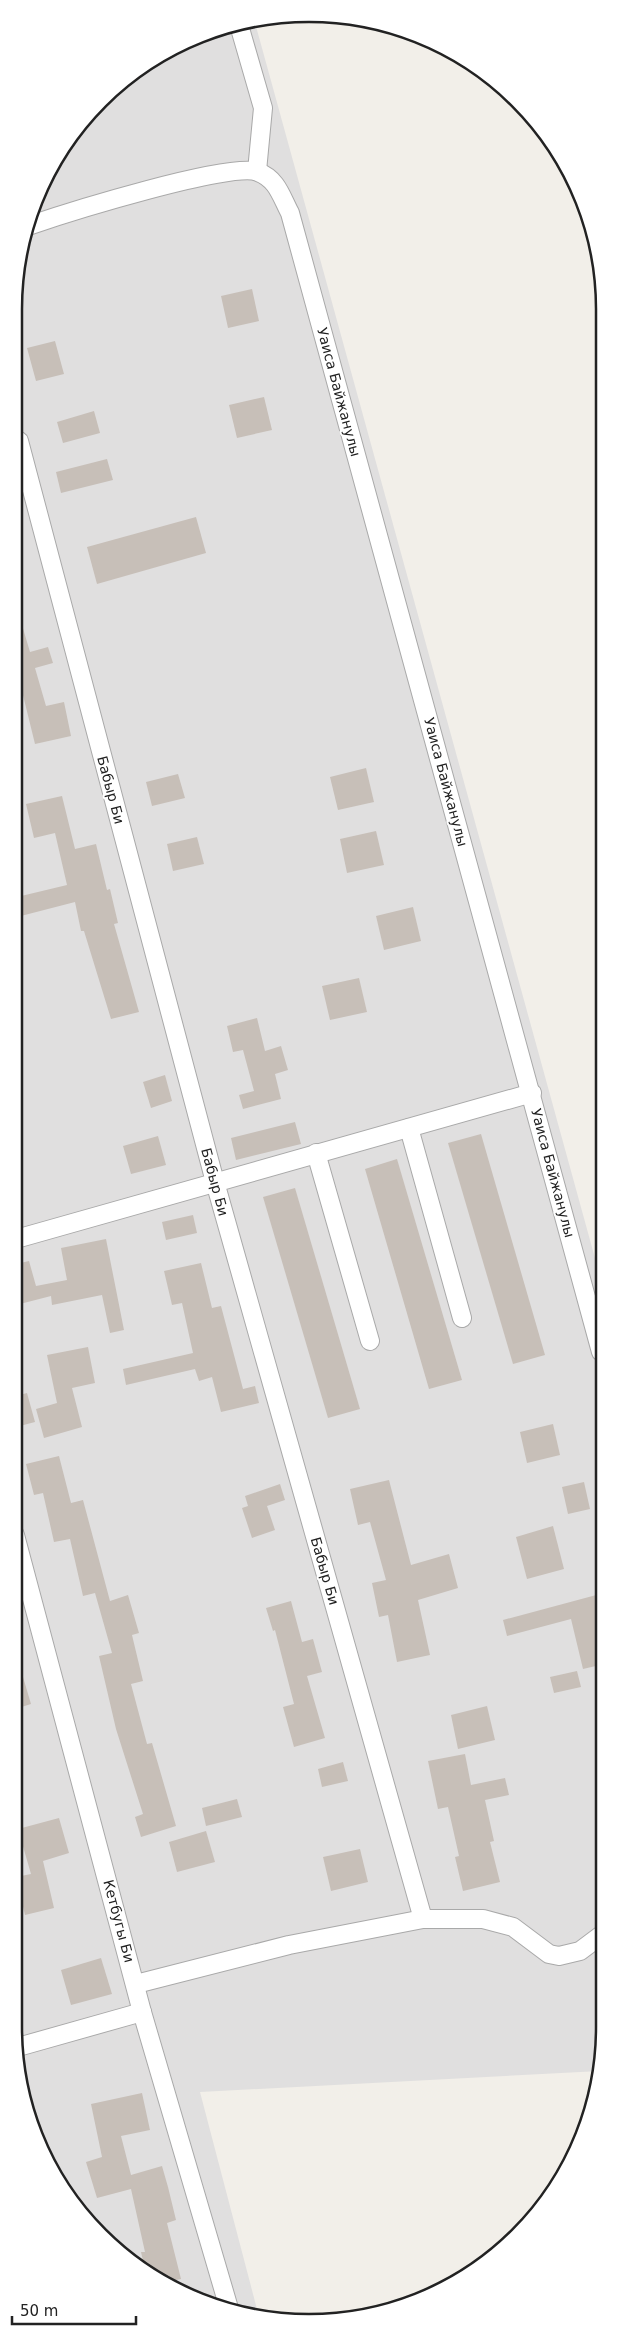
<svg xmlns="http://www.w3.org/2000/svg" width="619" height="2336" font-family="'DejaVu Sans',sans-serif">
  <style>
    .residential { fill: #e0dfdf }
    .building { fill: #c7bfb8 }
    .lines { fill: none; stroke-linecap: round; stroke-linejoin: round }
    .minor-casing { stroke: #a9a9a9; stroke-width: 20 }
    .minor { stroke: #fff; stroke-width: 18 }
    .labels { text-anchor: middle; dominant-baseline: central; stroke-width: 4; stroke-linejoin: round; paint-order: stroke }
    .street-label { font-size: 14px; fill: #222; stroke: #fff }
    .rim { fill: none; stroke: #222; stroke-width: 2.5 }
  </style>
  <rect width="100%" height="100%" fill="#f2efe9"/>
  <polygon class="residential" points="252,19 254,19 601,1280 600,2071 200,2092 258,2313 178,2292 87,2222 36,2139 14,2026 19,252 63,145 145,64"/>
  <g class="building">
    <polygon points="252,289 259,321 228,328 221,296"/>
    <polygon points="55,341 64,374 36,381 27,348"/>
    <polygon points="264,397 272,430 237,438 229,405"/>
    <polygon points="94,411 100,433 63,443 57,422"/>
    <polygon points="107,459 113,480 61,493 56,472"/>
    <polygon points="196,517 206,553 97,584 87,547"/>
    <polygon points="22,625 30,652 48,647 53,663 35,668 46,706 64,702 71,736 35,744 22,691 18,692 18,626"/>
    <polygon points="366,768 374,802 338,810 330,777"/>
    <polygon points="178,774 185,798 152,806 146,782"/>
    <polygon points="62,796 75,849 96,844 107,890 110,889 118,923 114,924 139,1012 111,1019 84,931 81,931 75,902 17,917 17,897 67,885 55,833 34,838 26,804"/>
    <polygon points="376,831 384,865 347,873 340,839"/>
    <polygon points="197,837 204,864 173,871 167,844"/>
    <polygon points="413,907 421,941 384,950 376,916"/>
    <polygon points="359,978 367,1012 330,1020 322,986"/>
    <polygon points="257,1018 265,1051 281,1046 288,1070 275,1074 281,1099 243,1109 239,1095 254,1091 243,1050 233,1052 227,1026"/>
    <polygon points="165,1075 172,1101 151,1108 143,1082"/>
    <polygon points="295,1122 301,1144 236,1160 231,1138"/>
    <polygon points="481,1134 545,1355 513,1364 448,1143"/>
    <polygon points="158,1136 166,1165 131,1174 123,1146"/>
    <polygon points="397,1159 462,1380 429,1389 365,1169"/>
    <polygon points="295,1188 360,1409 328,1418 263,1197"/>
    <polygon points="193,1215 197,1233 166,1240 162,1222"/>
    <polygon points="106,1239 124,1330 110,1333 102,1295 52,1305 51,1296 16,1305 16,1264 29,1261 36,1286 67,1280 61,1248"/>
    <polygon points="201,1263 212,1308 221,1306 243,1389 255,1386 259,1403 221,1412 212,1377 199,1381 195,1369 126,1385 123,1369 193,1353 182,1303 172,1305 164,1271"/>
    <polygon points="88,1347 95,1383 72,1388 82,1427 44,1438 36,1409 57,1403 47,1355"/>
    <polygon points="27,1393 35,1422 16,1427 16,1396"/>
    <polygon points="553,1424 560,1455 527,1463 520,1432"/>
    <polygon points="59,1456 71,1503 83,1500 110,1601 128,1595 139,1633 132,1635 143,1681 131,1684 147,1744 152,1743 176,1826 141,1837 135,1817 143,1814 116,1729 99,1656 112,1653 95,1593 83,1596 70,1539 54,1542 43,1493 34,1495 26,1464"/>
    <polygon points="389,1480 411,1565 449,1554 458,1588 418,1600 430,1655 397,1662 388,1615 379,1617 372,1583 386,1580 370,1522 358,1525 350,1489"/>
    <polygon points="584,1482 590,1509 568,1514 562,1487"/>
    <polygon points="280,1484 285,1500 267,1506 275,1530 252,1538 242,1508 248,1506 245,1496"/>
    <polygon points="553,1526 564,1569 527,1579 516,1537"/>
    <polygon points="600,1594 600,1665 583,1669 571,1619 507,1636 503,1620"/>
    <polygon points="291,1601 302,1642 313,1639 322,1672 307,1676 325,1738 294,1747 283,1707 294,1704 275,1630 273,1631 266,1608"/>
    <polygon points="15,1660 18,1660 31,1704 15,1709"/>
    <polygon points="577,1671 581,1687 554,1693 550,1677"/>
    <polygon points="487,1706 495,1740 458,1749 451,1715"/>
    <polygon points="465,1754 471,1785 505,1778 509,1795 485,1800 494,1841 490,1842 500,1882 463,1891 455,1857 459,1856 448,1807 438,1809 428,1761"/>
    <polygon points="343,1762 348,1781 322,1787 318,1769"/>
    <polygon points="237,1799 242,1817 206,1826 202,1808"/>
    <polygon points="59,1818 69,1853 43,1861 54,1908 25,1915 16,1877 31,1874 18,1829"/>
    <polygon points="206,1831 215,1862 177,1872 169,1842"/>
    <polygon points="360,1849 368,1882 331,1891 323,1857"/>
    <polygon points="101,1958 112,1994 71,2005 61,1970"/>
    <polygon points="142,2093 150,2130 121,2136 131,2175 162,2166 168,2187 176,2220 167,2223 181,2279 166,2282 144,2265 141,2252 145,2252 131,2189 97,2198 86,2162 102,2157 91,2104"/>
  </g>
  <g class="lines">
    <defs>
      <g id="minor">
        <polyline points="239,25 263,108 257,171"/>
        <path d="M31,225C66,213 232,161 258,172C277,179 281,196 290,213L601,1352"/>
        <polyline points="19,441 215,1182 423,1919"/>
        <polyline points="409,1128 462,1318"/>
        <polyline points="316,1153 370,1341"/>
        <polyline points="16,1239 532,1093"/>
        <polyline points="15,1535 142,2012 228,2305"/>
        <polyline points="136,1984 289,1945 423,1919 483,1919 513,1927 549,1954 559,1956 580,1951 600,1936"/>
        <polyline points="18,2047 142,2012"/>
      </g>
    </defs>
    <use href="#minor" class="minor-casing"/>
    <use href="#minor" class="minor"/>
  </g>
  <g class="labels">
    <g class="street-label">
      <text transform="translate(339 392) rotate(75)">Уаиса Байжанулы</text>
      <text transform="translate(446 782) rotate(75)">Уаиса Байжанулы</text>
      <text transform="translate(111 790) rotate(75)">Бабыр Би</text>
      <text transform="translate(553 1173) rotate(75)">Уаиса Байжанулы</text>
      <text transform="translate(215 1182) rotate(75)">Бабыр Би</text>
      <text transform="translate(325 1571) rotate(74)">Бабыр Би</text>
      <text transform="translate(119 1921) rotate(75)">Кетбугы Би</text>
    </g>
  </g>
  <path d="M0 0H619V2336H0ZM309 22H309A287 287 0 0 1 596 309V2027A287 287 0 0 1 309 2314H309A287 287 0 0 1 22 2027V309A287 287 0 0 1 309 22Z" fill="#fff" fill-rule="evenodd"/>
  <path class="rim" d="M309 22H309A287 287 0 0 1 596 309V2027A287 287 0 0 1 309 2314H309A287 287 0 0 1 22 2027V309A287 287 0 0 1 309 22Z"/>
  <path d="M12 2316v8h124v-8" fill="none" stroke="#222222" stroke-width="2.5"/>
  <text x="20" y="2316" font-size="15" fill="#222222" stroke="#ffffff" stroke-width="4" paint-order="stroke">50 m</text>
</svg>
